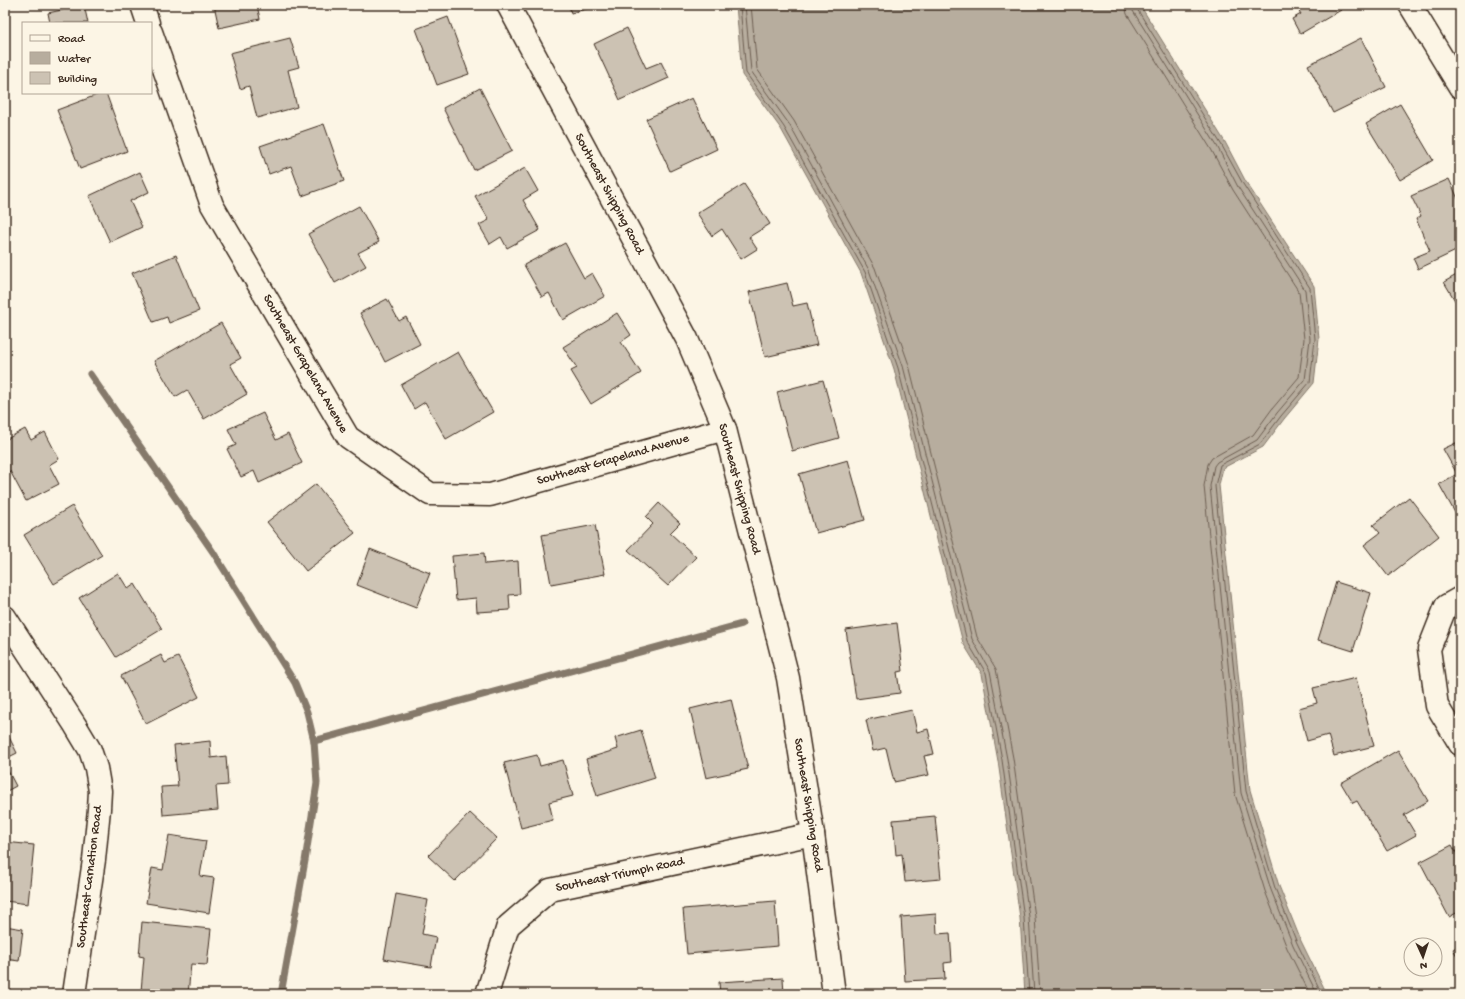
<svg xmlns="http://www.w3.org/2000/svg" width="1465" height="999" font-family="'Gochi Hand',sans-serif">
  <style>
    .water { fill: #b7ad9e; stroke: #85796b }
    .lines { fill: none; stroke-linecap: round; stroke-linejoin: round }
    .shore { stroke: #6d5e51; stroke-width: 1 }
    .stream { stroke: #85796b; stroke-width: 7 }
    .building { fill: #ccc2b3; stroke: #3b2a1e }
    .minor-casing { stroke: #3b2a1e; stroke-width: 25 }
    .minor { stroke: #fcf5e5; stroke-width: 22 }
    .labels { text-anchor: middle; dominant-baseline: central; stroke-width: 3.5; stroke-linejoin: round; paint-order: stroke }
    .street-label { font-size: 13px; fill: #3b2a1e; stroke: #fcf5e5 }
  </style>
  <rect width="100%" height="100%" fill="#fcf5e5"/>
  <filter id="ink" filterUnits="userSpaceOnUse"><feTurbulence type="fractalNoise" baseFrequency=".025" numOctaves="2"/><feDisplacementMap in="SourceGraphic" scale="8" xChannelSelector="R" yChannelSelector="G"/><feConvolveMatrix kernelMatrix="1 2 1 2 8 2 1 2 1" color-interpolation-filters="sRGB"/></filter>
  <g filter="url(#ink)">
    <polygon class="water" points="736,5 1140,5 1225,142 1246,182 1314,286 1319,339 1314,383 1284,419 1263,447 1223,468 1219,485 1250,790 1279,886 1301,941 1327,994 1025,994 1020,918 998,761 982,674 963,643 894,369 861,273 781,129 742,75"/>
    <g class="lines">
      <g class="shore">
        <polyline points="740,5 746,73 784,127 865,272 898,368 967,641 986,673 1002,760 1024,918 1029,994"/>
        <polyline points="745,5 751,71 789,124 869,270 903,366 972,639 990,671 1007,759 1029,917 1034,994"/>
        <polyline points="751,5 757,69 794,121 875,268 909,365 977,637 996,669 1013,758 1035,917 1040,994"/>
        <polyline points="1125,5 1127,14 1211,149 1233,190 1299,292 1304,339 1299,377 1272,409 1253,435 1212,458 1208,464 1204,486 1235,794 1265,891 1287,948 1310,994"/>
        <polyline points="1131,5 1133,11 1217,146 1238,187 1305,290 1310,339 1305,380 1277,413 1257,440 1217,462 1214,466 1210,486 1241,793 1271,890 1293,945 1317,994"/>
        <polyline points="1137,5 1137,9 1221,144 1243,184 1310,288 1315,339 1310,382 1281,416 1260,444 1220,465 1215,486 1246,791 1275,888 1297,943 1322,994"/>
      </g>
      <g class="stream">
        <polyline points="90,374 213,552 295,683 307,712 314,741 317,783 305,861 281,994"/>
        <polyline points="314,741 742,624"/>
      </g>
    </g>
    <g class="building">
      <polygon points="84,5 88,23 50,23 48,13"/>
      <polygon points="214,5 257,5 260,19 219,28"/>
      <polygon points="569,5 601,5 571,13"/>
      <polygon points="1295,5 1338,5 1341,10 1300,34 1292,19 1301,14"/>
      <polygon points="448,17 469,74 437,85 416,29"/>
      <polygon points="627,28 646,68 661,62 669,78 620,100 594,44"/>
      <polygon points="290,38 299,67 288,70 297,107 257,118 249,86 240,89 230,53"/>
      <polygon points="1361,38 1386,87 1333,113 1308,65"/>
      <polygon points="480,88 512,151 474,170 443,108"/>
      <polygon points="102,93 106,93 127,151 80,169 57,110"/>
      <polygon points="692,98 717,149 670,171 646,119"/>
      <polygon points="1400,104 1433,160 1400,180 1366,124"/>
      <polygon points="324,124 344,181 302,196 291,166 269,174 260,146"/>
      <polygon points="525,168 538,191 523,200 540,230 507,248 501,237 490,244 479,225 489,220 475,196"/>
      <polygon points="140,172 149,192 130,201 142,227 110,242 89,196"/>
      <polygon points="1449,179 1460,203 1460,249 1418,269 1413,258 1430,251 1416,219 1421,216 1411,196"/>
      <polygon points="744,184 770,224 749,237 757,249 741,259 722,229 712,236 697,213"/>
      <polygon points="359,206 379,242 358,253 366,266 335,283 308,234"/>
      <polygon points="565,243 584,278 592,273 605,296 563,320 549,293 542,297 524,265"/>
      <polygon points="176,255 199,311 169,323 167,317 153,322 132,273"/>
      <polygon points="1460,273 1460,309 1444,282"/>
      <polygon points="787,283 793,306 807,303 817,345 765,357 749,292"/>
      <polygon points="387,299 399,321 406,317 420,344 385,362 360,313"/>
      <polygon points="617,313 631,335 621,342 641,373 591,404 571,371 577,368 563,347"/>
      <polygon points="221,323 241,358 230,364 247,394 204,419 187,390 175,397 154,361"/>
      <polygon points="458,352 493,412 446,439 425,402 414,409 401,385"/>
      <polygon points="823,380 839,438 792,451 777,392"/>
      <polygon points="263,413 276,440 288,434 302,463 259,483 254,471 241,477 227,449 236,445 228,429"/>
      <polygon points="25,429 31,440 45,432 59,459 49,465 59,484 26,501 10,471 5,474 5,440"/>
      <polygon points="1460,441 1460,520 1459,520 1439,484 1457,474 1443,449"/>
      <polygon points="848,460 865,520 816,533 799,474"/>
      <polygon points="316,484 355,533 306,571 267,522"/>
      <polygon points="1409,497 1439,536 1388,576 1364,545 1380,533 1373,525"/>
      <polygon points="659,503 680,523 670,533 696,557 668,586 628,550 653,524 646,517"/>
      <polygon points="72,506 102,555 54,584 24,535"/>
      <polygon points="595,525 605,574 551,584 542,535"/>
      <polygon points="370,549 430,573 416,608 357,585"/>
      <polygon points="484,553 485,564 518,561 520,594 509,595 510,610 477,612 476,598 456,600 452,556"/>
      <polygon points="118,573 128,589 135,584 162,629 116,657 79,598"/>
      <polygon points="1336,582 1371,593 1353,651 1318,640"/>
      <polygon points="897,623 903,671 897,672 900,693 856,699 846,630"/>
      <polygon points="161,655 165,663 178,657 199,697 146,724 121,676"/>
      <polygon points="1356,678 1374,746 1334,756 1328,735 1307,741 1299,708 1317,703 1313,688"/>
      <polygon points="731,699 748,769 706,778 690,709"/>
      <polygon points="912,710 917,732 928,729 934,754 924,756 929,775 894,782 886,748 873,751 866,720"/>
      <polygon points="641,730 655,778 597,796 586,759 618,749 615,738"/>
      <polygon points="5,733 7,733 17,753 5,759"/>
      <polygon points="210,741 211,758 226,756 228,785 216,786 218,810 163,815 161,787 178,786 174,745"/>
      <polygon points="1398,750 1428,801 1404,815 1416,835 1387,851 1357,801 1353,803 1341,783"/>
      <polygon points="537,755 540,766 563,760 573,796 549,802 553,820 521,828 504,763"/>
      <polygon points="5,765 16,786 5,792"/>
      <polygon points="470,813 497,838 455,881 428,856"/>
      <polygon points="935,816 941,879 905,882 902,854 896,855 893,820"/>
      <polygon points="169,835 206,841 200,876 214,878 209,913 146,903 152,868 163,870"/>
      <polygon points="5,842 34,845 28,904 5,901"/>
      <polygon points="1452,845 1460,860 1460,911 1449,917 1420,862"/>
      <polygon points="396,894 428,900 422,934 436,937 431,967 384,959"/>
      <polygon points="775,901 778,946 687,954 683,909"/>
      <polygon points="936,914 937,934 950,933 952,962 944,963 945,979 905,981 901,917"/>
      <polygon points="142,922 211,929 207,965 191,964 188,994 170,994 141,991 144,957 139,956"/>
      <polygon points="5,926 23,929 19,961 5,959"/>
      <polygon points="1460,945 1460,961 1453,949"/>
      <polygon points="783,978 784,994 720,994 719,982"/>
      <polygon points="358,991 396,994 357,994"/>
    </g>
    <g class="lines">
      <defs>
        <g id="minor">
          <polyline points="142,5 148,23"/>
          <polyline points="508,5 687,339 725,429 788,678 813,834 834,994"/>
          <polyline points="1410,5 1460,87"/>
          <polyline points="151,32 212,205 348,437 430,494 490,495 725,429"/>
          <polyline points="1460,598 1446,606 1429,649 1437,706 1460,744"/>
          <polyline points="5,617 75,725 90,750 96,768 100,791 99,809 94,860 74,994"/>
          <polyline points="487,994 508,926 550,890 813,834"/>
        </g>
      </defs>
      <use href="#minor" class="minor-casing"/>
      <use href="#minor" class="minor"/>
    </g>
  </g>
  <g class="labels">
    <g class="street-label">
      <text transform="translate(609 194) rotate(62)">Southeast Shipping Road</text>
      <text transform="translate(305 364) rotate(60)">Southeast Grapeland Avenue</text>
      <text transform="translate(613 460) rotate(-16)">Southeast Grapeland Avenue</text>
      <text transform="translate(739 489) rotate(75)">Southeast Shipping Road</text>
      <text transform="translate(808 805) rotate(81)">Southeast Shipping Road</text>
      <text transform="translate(620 875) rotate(-12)">Southeast Triumph Road</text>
      <text transform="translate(90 877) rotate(-83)">Southeast Carnation Road</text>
    </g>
  </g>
  <rect width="1465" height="999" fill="none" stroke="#fcf5e5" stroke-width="20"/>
  <rect x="10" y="10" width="1445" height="979" fill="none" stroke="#3b2a1e" stroke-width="1.5" filter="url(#ink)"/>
  <rect x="22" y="22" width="130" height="72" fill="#fcf5e5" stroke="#afa495"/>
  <rect x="30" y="35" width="20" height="6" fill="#fcf5e5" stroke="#afa495"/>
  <text x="58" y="42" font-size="12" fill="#3b2a1e">Road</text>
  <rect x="30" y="52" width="20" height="12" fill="#b7ad9e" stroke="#afa495"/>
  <text x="58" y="62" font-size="12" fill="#3b2a1e">Water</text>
  <rect x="30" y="72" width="20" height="12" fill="#ccc2b3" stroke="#afa495"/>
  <text x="58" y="82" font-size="12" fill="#3b2a1e">Building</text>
  <g transform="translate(1423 957) rotate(177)"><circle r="19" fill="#fcf5e5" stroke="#afa495"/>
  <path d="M0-3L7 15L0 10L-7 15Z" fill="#3b2a1e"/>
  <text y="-6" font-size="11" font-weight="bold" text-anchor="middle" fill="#3b2a1e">N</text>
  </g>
</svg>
